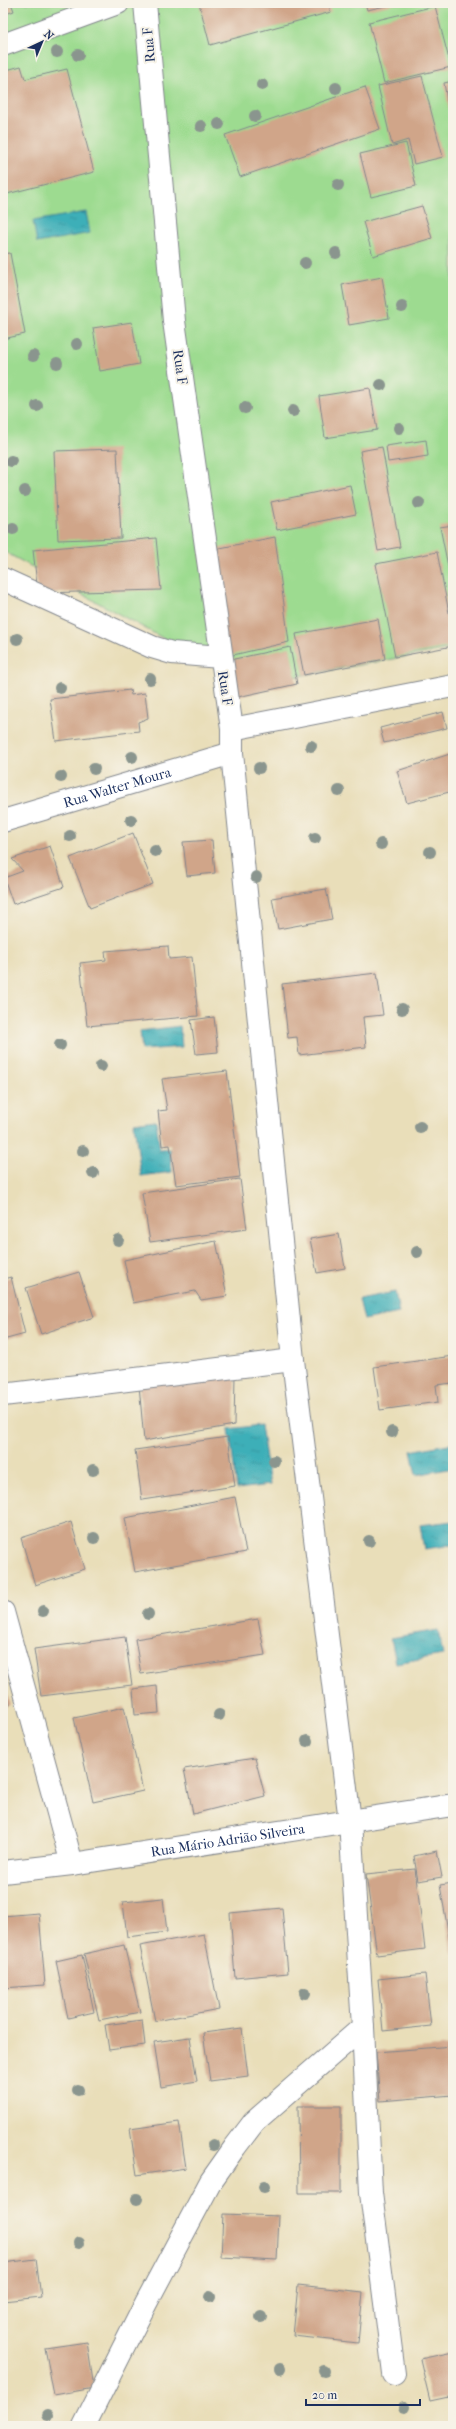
<svg xmlns="http://www.w3.org/2000/svg" width="456" height="2429" font-family="'IM FELL French Canon',serif">
  <style>
    .grass { fill: #9ddb90; stroke: #5c8577 }
    .water { fill: url(#water-ripples); stroke: #2c6f8b }
    .building { fill: #d0a589 }
    .lines { fill: none; stroke-linecap: round; stroke-linejoin: round }
    .minor-casing { stroke: #82868c; stroke-width: 24 }
    .minor { stroke: #fff; stroke-width: 22 }
    .tree { fill: #8a958e }
    .labels { text-anchor: middle; dominant-baseline: central; stroke-width: 4; stroke-linejoin: round; paint-order: stroke }
    .street-label { font-size: 14px; fill: #1b2f5e; stroke: #f7f3e8 }
  </style>
  <defs>
    <pattern id="water-ripples" width="26" height="14" patternUnits="userSpaceOnUse"><rect width="26" height="14" fill="#3eafb8"/><path d="M2 4q2-2 4 0t4 0M15 11q2-2 4 0t4 0" fill="none" stroke="#338f99"/></pattern>
  </defs>
  <rect width="100%" height="100%" fill="#f7f3e8"/>
  <filter id="ink" filterUnits="userSpaceOnUse"><feTurbulence type="fractalNoise" baseFrequency=".025" numOctaves="2"/><feDisplacementMap in="SourceGraphic" scale="8" xChannelSelector="R" yChannelSelector="G"/><feConvolveMatrix kernelMatrix="1 2 1 2 8 2 1 2 1" color-interpolation-filters="sRGB"/></filter>
  <filter id="wash" filterUnits="userSpaceOnUse"><feTurbulence type="fractalNoise" baseFrequency=".012" numOctaves="4" result="noise"/><feDisplacementMap in="SourceGraphic" scale="16" xChannelSelector="R" yChannelSelector="G"/><feGaussianBlur stdDeviation="0.9" result="paint"/><feColorMatrix in="noise" values="0 0 0 0 0 0 0 0 0 0 0 0 0 0 0 0 0 1.4 0 .05"/><feComposite in="paint" operator="in"/></filter>
  <g filter="url(#wash)">
    <rect width="100%" height="100%" fill="#e9deb9"/>
    <polygon class="grass" points="3,3 453,3 453,648 249,685 3,551"/>
    <g class="water">
      <polygon points="86,212 90,233 37,243 33,221"/>
      <polygon points="180,1026 182,1047 142,1050 140,1031"/>
      <polygon points="156,1120 160,1150 170,1149 172,1172 141,1176 134,1123"/>
      <polygon points="395,1292 399,1313 364,1320 359,1299"/>
      <polygon points="261,1425 270,1485 237,1489 229,1429"/>
      <polygon points="453,1443 453,1468 416,1475 411,1451"/>
      <polygon points="453,1521 453,1545 424,1549 420,1525"/>
      <polygon points="438,1630 443,1655 396,1663 391,1638"/>
    </g>
    <g id="blocks">
      <g class="building">
        <polygon points="3,3 11,3 14,11 3,15"/>
        <polygon points="199,3 328,3 331,12 210,45"/>
        <polygon points="365,3 395,3 395,4 367,10"/>
        <polygon points="435,6 451,67 384,83 369,22"/>
        <polygon points="21,66 25,79 67,69 94,172 3,195 3,71"/>
        <polygon points="422,76 443,157 414,164 408,140 392,145 378,86"/>
        <polygon points="453,81 453,128 452,128 444,83"/>
        <polygon points="365,87 380,129 240,177 225,135"/>
        <polygon points="406,143 416,186 371,197 360,154"/>
        <polygon points="422,206 432,238 373,256 363,222"/>
        <polygon points="10,253 25,334 3,339 3,254"/>
        <polygon points="382,277 389,318 349,325 342,285"/>
        <polygon points="132,322 139,364 100,371 93,328"/>
        <polygon points="370,388 377,430 325,438 319,396"/>
        <polygon points="426,440 428,456 388,462 386,446"/>
        <polygon points="382,447 400,547 378,551 360,451"/>
        <polygon points="117,449 121,538 58,540 54,451"/>
        <polygon points="350,485 356,514 277,530 271,502"/>
        <polygon points="453,525 453,586 452,586 440,527"/>
        <polygon points="275,537 289,642 216,659 200,552"/>
        <polygon points="156,538 161,590 38,593 33,550"/>
        <polygon points="437,552 453,633 453,646 395,657 376,564"/>
        <polygon points="378,619 385,659 304,675 296,634"/>
        <polygon points="290,647 297,684 224,700 216,663"/>
        <polygon points="130,690 131,695 145,693 148,718 138,722 139,731 56,741 50,699"/>
        <polygon points="443,712 447,728 384,743 380,728"/>
        <polygon points="453,753 453,791 407,803 397,771"/>
        <polygon points="133,833 153,884 90,908 70,858"/>
        <polygon points="212,840 215,873 187,876 183,842"/>
        <polygon points="50,846 64,887 13,904 4,878 23,871 12,859"/>
        <polygon points="326,889 332,919 278,929 272,898"/>
        <polygon points="168,946 169,959 192,957 198,1016 87,1026 80,963 106,960 105,951"/>
        <polygon points="377,973 383,1015 363,1017 366,1047 299,1055 297,1037 288,1038 282,984"/>
        <polygon points="214,1017 218,1052 196,1054 191,1020"/>
        <polygon points="227,1071 240,1177 176,1185 170,1145 162,1146 158,1111 167,1110 162,1079"/>
        <polygon points="240,1179 247,1229 150,1242 142,1193"/>
        <polygon points="339,1234 345,1268 317,1273 310,1239"/>
        <polygon points="216,1241 227,1296 201,1300 195,1291 133,1303 124,1260"/>
        <polygon points="79,1272 94,1317 41,1334 26,1288"/>
        <polygon points="11,1277 25,1334 3,1340 3,1279"/>
        <polygon points="453,1356 453,1383 436,1385 438,1402 380,1410 374,1367"/>
        <polygon points="235,1376 234,1425 144,1441 139,1385"/>
        <polygon points="228,1437 235,1486 142,1500 135,1450"/>
        <polygon points="235,1497 246,1552 135,1572 125,1518"/>
        <polygon points="71,1522 85,1569 35,1585 21,1538"/>
        <polygon points="258,1619 265,1655 141,1674 135,1639"/>
        <polygon points="125,1637 132,1685 41,1696 34,1649"/>
        <polygon points="3,1677 10,1705 3,1707"/>
        <polygon points="157,1686 159,1713 135,1715 133,1689"/>
        <polygon points="124,1707 143,1791 93,1802 74,1718"/>
        <polygon points="255,1758 265,1796 193,1814 184,1769"/>
        <polygon points="437,1851 442,1877 418,1881 414,1856"/>
        <polygon points="415,1869 425,1949 377,1955 366,1874"/>
        <polygon points="453,1883 453,1954 452,1954 440,1885"/>
        <polygon points="163,1898 167,1932 127,1937 123,1902"/>
        <polygon points="282,1908 288,1973 235,1978 230,1913"/>
        <polygon points="39,1913 45,1985 3,1988 3,1916"/>
        <polygon points="204,1934 219,2009 155,2021 140,1946"/>
        <polygon points="124,1945 140,2012 99,2020 84,1954"/>
        <polygon points="82,1955 94,2012 68,2018 56,1961"/>
        <polygon points="425,1974 431,2026 383,2031 378,1979"/>
        <polygon points="142,2020 145,2045 109,2050 105,2025"/>
        <polygon points="242,2028 248,2076 210,2081 203,2033"/>
        <polygon points="190,2037 197,2081 161,2087 154,2042"/>
        <polygon points="453,2046 453,2095 380,2101 376,2052"/>
        <polygon points="298,2106 341,2106 341,2193 299,2193"/>
        <polygon points="179,2122 186,2168 137,2175 130,2129"/>
        <polygon points="223,2214 279,2216 277,2260 221,2257"/>
        <polygon points="36,2259 41,2297 3,2301 3,2263"/>
        <polygon points="298,2285 363,2292 358,2343 293,2336"/>
        <polygon points="87,2342 94,2388 54,2395 45,2348"/>
        <polygon points="453,2352 453,2396 430,2401 420,2359"/>
      </g>
    </g>
  </g>
  <g filter="url(#ink)">
    <use href="#blocks" fill-opacity="0" stroke="#82868c" stroke-width="1"/>
    <g class="lines">
      <defs>
        <g id="minor">
          <polyline points="3,45 118,3"/>
          <polyline points="3,579 152,647 172,653 220,657"/>
          <polyline points="232,729 453,686"/>
          <path id="s1" d="M3,821L232,753"/>
          <polyline points="3,1395 293,1360"/>
          <polyline points="3,1612 72,1864"/>
          <path id="s2" d="M3,1872L72,1864L453,1805"/>
          <polyline points="363,2027 371,2193 394,2374"/>
          <polyline points="84,2426 146,2303 211,2181 235,2147 254,2122 363,2027 350,1821 293,1360 232,753 232,729 174,321 145,3"/>
        </g>
      </defs>
      <use href="#minor" class="minor-casing"/>
      <use href="#minor" class="minor"/>
    </g>
    <g class="tree">
      <circle cx="57" cy="52" r="6"/>
      <circle cx="78" cy="55" r="6"/>
      <circle cx="262" cy="85" r="6"/>
      <circle cx="336" cy="88" r="6"/>
      <circle cx="255" cy="116" r="6"/>
      <circle cx="219" cy="124" r="6"/>
      <circle cx="201" cy="126" r="6"/>
      <circle cx="338" cy="185" r="6"/>
      <circle cx="336" cy="253" r="6"/>
      <circle cx="305" cy="263" r="6"/>
      <circle cx="402" cy="307" r="6"/>
      <circle cx="77" cy="344" r="6"/>
      <circle cx="33" cy="356" r="6"/>
      <circle cx="57" cy="363" r="6"/>
      <circle cx="381" cy="385" r="6"/>
      <circle cx="37" cy="406" r="6"/>
      <circle cx="245" cy="408" r="6"/>
      <circle cx="293" cy="411" r="6"/>
      <circle cx="399" cy="428" r="6"/>
      <circle cx="11" cy="461" r="6"/>
      <circle cx="25" cy="491" r="6"/>
      <circle cx="419" cy="503" r="6"/>
      <circle cx="13" cy="529" r="6"/>
      <circle cx="17" cy="639" r="6"/>
      <circle cx="150" cy="679" r="6"/>
      <circle cx="60" cy="688" r="6"/>
      <circle cx="311" cy="746" r="6"/>
      <circle cx="132" cy="757" r="6"/>
      <circle cx="259" cy="768" r="6"/>
      <circle cx="94" cy="769" r="6"/>
      <circle cx="61" cy="777" r="6"/>
      <circle cx="339" cy="791" r="6"/>
      <circle cx="131" cy="820" r="6"/>
      <circle cx="70" cy="836" r="6"/>
      <circle cx="315" cy="838" r="6"/>
      <circle cx="381" cy="844" r="6"/>
      <circle cx="155" cy="851" r="6"/>
      <circle cx="430" cy="852" r="6"/>
      <circle cx="256" cy="877" r="6"/>
      <circle cx="402" cy="1009" r="6"/>
      <circle cx="60" cy="1045" r="6"/>
      <circle cx="101" cy="1066" r="6"/>
      <circle cx="420" cy="1127" r="6"/>
      <circle cx="83" cy="1151" r="6"/>
      <circle cx="93" cy="1173" r="6"/>
      <circle cx="118" cy="1240" r="6"/>
      <circle cx="417" cy="1252" r="6"/>
      <circle cx="392" cy="1432" r="6"/>
      <circle cx="274" cy="1461" r="6"/>
      <circle cx="93" cy="1470" r="6"/>
      <circle cx="94" cy="1538" r="6"/>
      <circle cx="369" cy="1541" r="6"/>
      <circle cx="43" cy="1611" r="6"/>
      <circle cx="148" cy="1614" r="6"/>
      <circle cx="219" cy="1715" r="6"/>
      <circle cx="307" cy="1741" r="6"/>
      <circle cx="305" cy="1993" r="6"/>
      <circle cx="78" cy="2090" r="6"/>
      <circle cx="213" cy="2145" r="6"/>
      <circle cx="264" cy="2187" r="6"/>
      <circle cx="137" cy="2199" r="6"/>
      <circle cx="79" cy="2243" r="6"/>
      <circle cx="210" cy="2297" r="6"/>
      <circle cx="261" cy="2317" r="6"/>
      <circle cx="280" cy="2369" r="6"/>
      <circle cx="324" cy="2371" r="6"/>
      <circle cx="404" cy="2407" r="6"/>
      <circle cx="48" cy="2415" r="6"/>
    </g>
  </g>
  <g class="labels">
    <g class="street-label">
      <text transform="translate(149 45) rotate(-95)">Rua F</text>
      <text transform="translate(180 367) rotate(82)">Rua F</text>
      <text transform="translate(225 688) rotate(81)">Rua F</text>
      <text stroke="none"><textPath href="#s1" startOffset="119">Rua Walter Moura</textPath></text>
      <text stroke="none"><textPath href="#s2" startOffset="227">Rua Mário Adrião Silveira</textPath></text>
    </g>
  </g>
  <rect width="456" height="2429" fill="none" stroke="#f7f3e8" stroke-width="16"/>
  <g transform="translate(42 42) rotate(44)" stroke="#f7f3e8" stroke-width="3" paint-order="stroke">
  <path d="M0-3L7 15L0 10L-7 15Z" fill="#1b2f5e"/>
  <text y="-6" font-size="11" font-weight="bold" text-anchor="middle" fill="#1b2f5e">N</text>
  </g>
  <path d="M306 2399v6h114v-6" fill="none" stroke="#1b2f5e" stroke-width="2"/>
  <text x="312" y="2399" font-size="12" fill="#1b2f5e" stroke="#f7f3e8" stroke-width="3" paint-order="stroke">20 m</text>
</svg>
